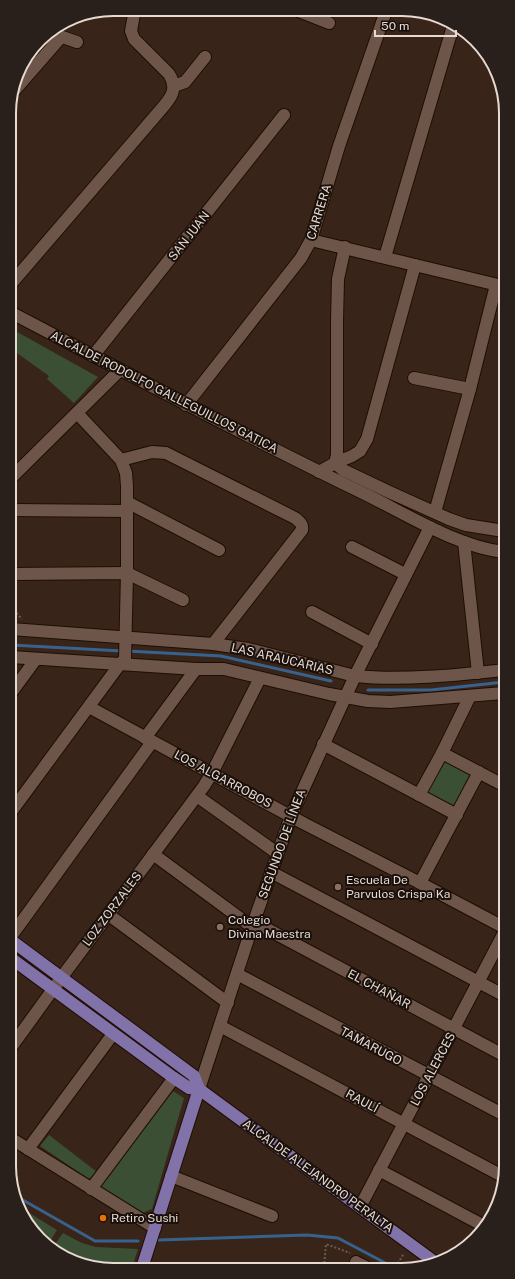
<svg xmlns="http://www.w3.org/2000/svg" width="515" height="1279" font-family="'Public Sans',sans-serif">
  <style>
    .green { fill: #3a4f34 }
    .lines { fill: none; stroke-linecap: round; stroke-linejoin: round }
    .stream { stroke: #38628c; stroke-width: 3 }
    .minor-casing { stroke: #1f0d03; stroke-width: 14 }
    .major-casing { stroke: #1f0d03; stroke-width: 14 }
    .path { stroke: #6e5b51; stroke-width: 2; stroke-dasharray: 2 2; stroke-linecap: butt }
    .minor { stroke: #6d5649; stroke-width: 12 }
    .major { stroke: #8172aa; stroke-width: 12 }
    .education-dot { fill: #8d6e63; stroke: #19100b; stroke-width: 1.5 }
    .food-dot { fill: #e8710a; stroke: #19100b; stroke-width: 1.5 }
    .labels { text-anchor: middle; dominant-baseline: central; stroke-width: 4; stroke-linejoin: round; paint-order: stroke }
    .street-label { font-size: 12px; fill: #e7dad2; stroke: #19100b }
    .poi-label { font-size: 12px; fill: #e7dad2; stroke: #19100b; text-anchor: start }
    .rim { fill: none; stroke: #e7dad2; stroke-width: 2 }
  </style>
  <rect width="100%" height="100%" fill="#392419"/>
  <g class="green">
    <polygon points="10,328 98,377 74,403 47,379 49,376 10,348 11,336"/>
    <polygon points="442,760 470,774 453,808 423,793"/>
    <polygon points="173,1091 184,1098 152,1209 142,1213 99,1187"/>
    <polygon points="49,1135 97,1172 89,1179 40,1146"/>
    <polygon points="21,1208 57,1230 48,1245 40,1240"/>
    <polygon points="63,1233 82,1243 96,1247 138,1249 132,1268 93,1268 53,1247"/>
  </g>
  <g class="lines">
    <g class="stream">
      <polyline points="11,645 122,651"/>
      <polyline points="127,651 221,656 331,681"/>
      <polyline points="368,690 431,690 504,682"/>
      <polyline points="14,1195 95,1241 138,1241"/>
      <polyline points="159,1240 307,1235 338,1238 393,1267"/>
    </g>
    <defs>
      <g id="minor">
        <polyline points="296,10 329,23"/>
        <polyline points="48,32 77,42"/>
        <polyline points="174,86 185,82 205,57"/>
        <polyline points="13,92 61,37"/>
        <polyline points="311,240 502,286"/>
        <polyline points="385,257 453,26"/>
        <path d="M10,285L157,114C168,101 180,91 169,74L134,39L131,31L135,9"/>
        <path d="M10,312C128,374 245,436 365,494C406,514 458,547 504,552"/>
        <polyline points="93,356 284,115"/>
        <polyline points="414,378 470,389"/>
        <polyline points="186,405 301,258 311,240 339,146 386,11"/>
        <path d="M121,460L152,452L166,453L295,518C300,522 303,524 302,530L213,644"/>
        <polyline points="335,463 337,455 337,321 338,279 345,247"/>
        <polyline points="335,463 343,470 387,491 449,519 466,525 504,531"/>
        <polyline points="319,472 335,463 352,456 360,451 367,439 415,265"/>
        <polyline points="10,479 120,370"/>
        <polyline points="127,502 219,550"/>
        <polyline points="10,510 127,511"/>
        <polyline points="435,512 470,389 496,285"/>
        <polyline points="464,542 478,673"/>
        <polyline points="352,547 405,574"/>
        <polyline points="11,574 127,573 183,600"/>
        <polyline points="312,612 372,644"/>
        <path d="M11,629L213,644L248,649L355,676C403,681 457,675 504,670"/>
        <polyline points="11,657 196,669 224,669 329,694 368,701 390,702 504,693"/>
        <polyline points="11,693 36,659"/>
        <polyline points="89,707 305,824 420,883 505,928"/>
        <polyline points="145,738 196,669"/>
        <polyline points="323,744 457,815"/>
        <polyline points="442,753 505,786"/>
        <polyline points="419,795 442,753 470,696"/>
        <polyline points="197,796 277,853"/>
        <polyline points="11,812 120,664 125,659 127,573 127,486 126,473 121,460 77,413"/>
        <polyline points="153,854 252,927"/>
        <polyline points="271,872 505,996"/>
        <polyline points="420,883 479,772"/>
        <polyline points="109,915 228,1003"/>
        <polyline points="254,922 505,1056"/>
        <polyline points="12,935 152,742"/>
        <polyline points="237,974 506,1116"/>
        <polyline points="220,1026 504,1177"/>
        <polyline points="12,1046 67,970 204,786 212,773 260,678"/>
        <polyline points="199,1089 252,927 291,816 355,676 430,527"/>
        <polyline points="12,1139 155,1228"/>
        <polyline points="28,1149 113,1034"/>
        <polyline points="379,1170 486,1227"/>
        <polyline points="171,1176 272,1216"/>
        <polyline points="91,1189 174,1078"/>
        <polyline points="360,1207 505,931"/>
        <polyline points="355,1267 356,1262 366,1267"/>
      </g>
      <g id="major">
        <polyline points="12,941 194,1076 199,1089 436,1263"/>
        <polyline points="12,959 174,1078 189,1088 199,1089"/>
        <polyline points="142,1268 199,1089"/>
      </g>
    </defs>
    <use href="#minor" class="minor-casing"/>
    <use href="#major" class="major-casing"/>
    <g class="path">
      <polyline points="11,607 22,619"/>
      <polyline points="324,1267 326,1244 350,1253"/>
      <polyline points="396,1267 404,1253"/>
    </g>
    <use href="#minor" class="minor"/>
    <use href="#major" class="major"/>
  </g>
  <g class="education-dot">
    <circle cx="338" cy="887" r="4"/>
    <circle cx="220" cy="927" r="4"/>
  </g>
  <circle class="food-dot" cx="103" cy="1218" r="4"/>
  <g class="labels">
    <g class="street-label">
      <text transform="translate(319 212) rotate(-73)">CARRERA</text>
      <text transform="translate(189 236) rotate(-52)">SAN JUAN</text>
      <text transform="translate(164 392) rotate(27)">ALCALDE RODOLFO GALLEGUILLOS GATICA</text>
      <text transform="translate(282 659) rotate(13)">LAS ARAUCARIAS</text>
      <text transform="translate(223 779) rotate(28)">LOS ALGARROBOS</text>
      <text transform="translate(282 844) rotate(-70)">SEGUNDO DE LÍNEA</text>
      <text transform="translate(112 909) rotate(-53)">LOZ ZORZALES</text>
      <text transform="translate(379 989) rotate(28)">EL CHAÑAR</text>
      <text transform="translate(371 1046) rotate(28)">TAMARUGO</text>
      <text transform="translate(433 1069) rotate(-62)">LOS ALERCES</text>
      <text transform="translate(362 1101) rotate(28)">RAULÍ</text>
      <text transform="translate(318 1176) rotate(36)">ALCALDE ALEJANDRO PERALTA</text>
    </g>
    <g class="poi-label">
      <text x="346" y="880">Escuela De<tspan x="346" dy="14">Parvulos Crispa Ka</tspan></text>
      <text x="228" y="920">Colegio<tspan x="228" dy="14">Divina Maestra</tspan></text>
      <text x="111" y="1218">Retiro Sushi</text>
    </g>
  </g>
  <path d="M0 0H515V1279H0ZM113 16H402A97 97 0 0 1 499 113V1166A97 97 0 0 1 402 1263H113A97 97 0 0 1 16 1166V113A97 97 0 0 1 113 16Z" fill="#29201b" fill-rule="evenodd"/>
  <path class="rim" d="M113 16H402A97 97 0 0 1 499 113V1166A97 97 0 0 1 402 1263H113A97 97 0 0 1 16 1166V113A97 97 0 0 1 113 16Z"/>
  <path d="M375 30v6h81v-6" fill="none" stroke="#e7dad2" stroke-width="2"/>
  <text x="381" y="30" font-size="12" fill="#e7dad2" stroke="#19100b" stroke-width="3" paint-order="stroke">50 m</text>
</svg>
